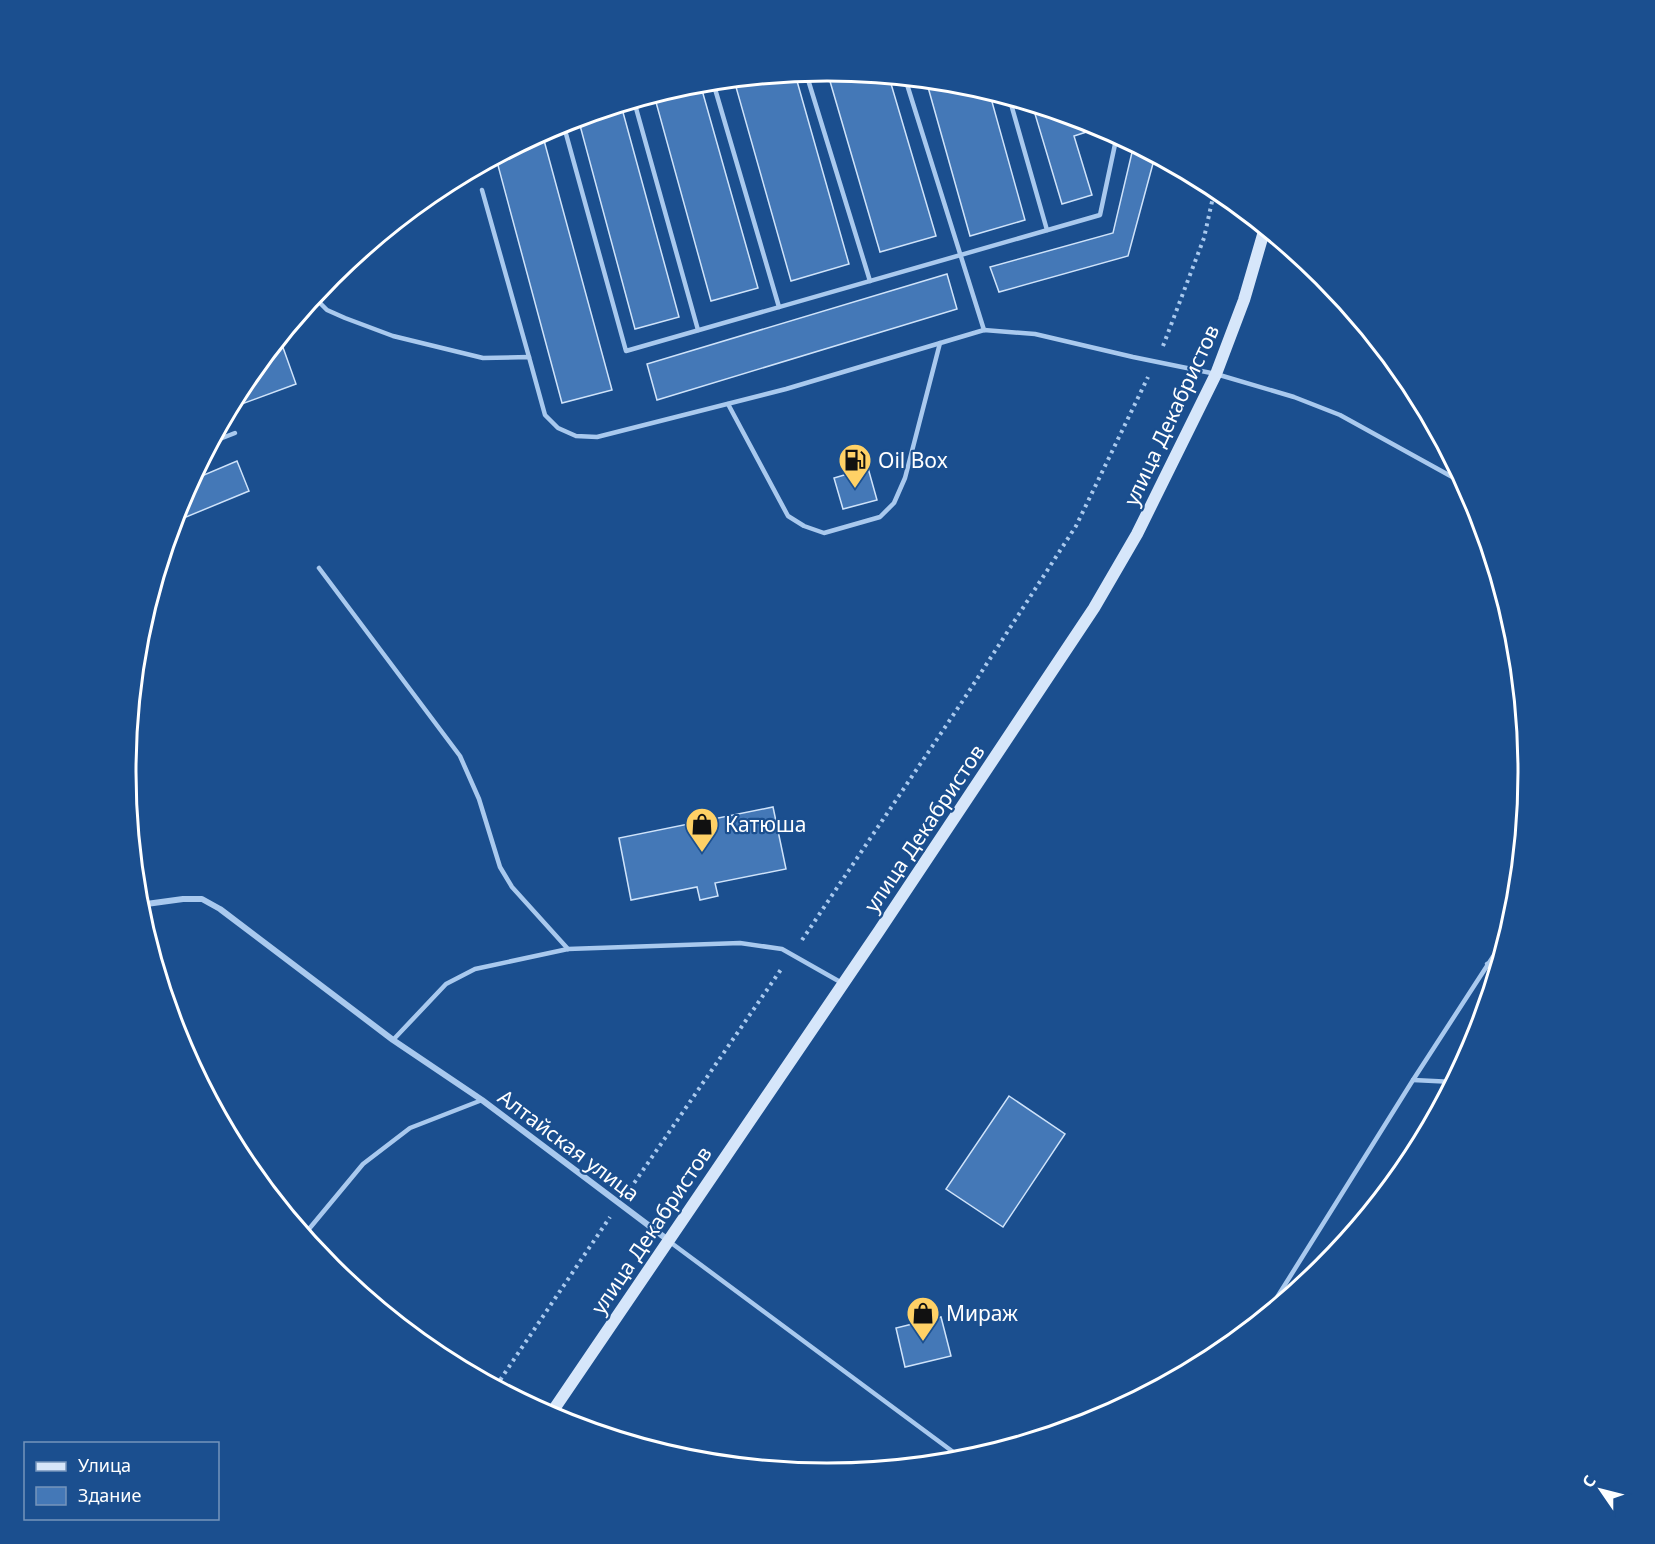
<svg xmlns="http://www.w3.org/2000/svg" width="1655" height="1544" font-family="'Noto Sans',sans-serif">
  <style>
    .building { fill: #4478b7; stroke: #cfe3fa; stroke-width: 1.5 }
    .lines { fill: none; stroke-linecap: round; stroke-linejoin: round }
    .path { stroke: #a9c9ee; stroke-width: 4; stroke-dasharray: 3 4.5; stroke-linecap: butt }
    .lane { stroke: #a9c9ee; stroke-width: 4.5 }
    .street { stroke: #a9c9ee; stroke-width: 6 }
    .secondary { stroke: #d6e6fa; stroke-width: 12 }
    .labels { text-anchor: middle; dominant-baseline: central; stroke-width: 4.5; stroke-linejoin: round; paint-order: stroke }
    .street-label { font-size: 21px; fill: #fff; stroke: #1b4f8f }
    .poi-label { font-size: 21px; fill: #fff; stroke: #1b4f8f; text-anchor: start }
    .rim { fill: none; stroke: #fff; stroke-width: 3 }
  </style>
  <rect width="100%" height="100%" fill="#1b4f8f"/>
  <g class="building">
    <polygon points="827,71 889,77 936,236 880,252"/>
    <polygon points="795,74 849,264 791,281 734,80"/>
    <polygon points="926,80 965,84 989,91 1025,220 970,236"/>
    <polygon points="700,83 758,288 711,301 654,95 691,84"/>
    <polygon points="1032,104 1096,124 1102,127 1074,136 1092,195 1062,204"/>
    <polygon points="621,105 679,317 635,329 578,118"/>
    <polygon points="542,133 612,390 562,403 496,158"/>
    <polygon points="1134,144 1155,156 1128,256 999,292 990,267 1113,233"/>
    <polygon points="947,274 957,309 657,400 647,364"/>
    <polygon points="280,339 296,384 231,408 244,382"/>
    <polygon points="237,461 249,491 174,522 180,503 192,480"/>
    <polygon points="868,468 877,500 843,509 834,478"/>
    <polygon points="773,807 786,869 715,883 718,896 700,900 697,887 631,900 619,838"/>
    <polygon points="1009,1096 1065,1134 1003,1227 946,1189"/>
    <polygon points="941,1317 951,1356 905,1367 896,1328"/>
  </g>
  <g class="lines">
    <g class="path">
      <polyline points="1163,346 1204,238 1215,188"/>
      <polyline points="802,940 962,702 1076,526 1148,377"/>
      <polyline points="630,1189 782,968"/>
      <polyline points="496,1386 610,1217"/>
    </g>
    <g class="lane">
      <polyline points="806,73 870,281"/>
      <polyline points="905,78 984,330"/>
      <polyline points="713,82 779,307"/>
      <polyline points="1009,97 1047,230"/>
      <polyline points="634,101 698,330"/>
      <polyline points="563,123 626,351 1100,215 1117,135"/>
      <polyline points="482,190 529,357"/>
      <polyline points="314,297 327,310 345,318 393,336 483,358 529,357 545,415 558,428 576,436 597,437 786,389 984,330 1035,334 1133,357 1216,374 1294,397 1340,415 1465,484"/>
      <polyline points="728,404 788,516 804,526 824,533 880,517 894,503 905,478 940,343"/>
      <polyline points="212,442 235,433"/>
      <polyline points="319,568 460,756 479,799 500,867 512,887 568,949"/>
      <polyline points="1487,964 1496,974"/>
      <polyline points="393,1040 446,984 475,969 568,949 740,943 782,949 842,983"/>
      <polyline points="1413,1080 1454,1082"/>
      <polyline points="304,1235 363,1164 410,1128 482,1100"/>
      <polyline points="670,1242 964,1460"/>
      <polyline points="1266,1315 1413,1080 1509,932"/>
    </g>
    <polyline class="street" points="139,905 183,899 202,899 220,909 393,1040 482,1100 668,1240"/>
    <polyline class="secondary" points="550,1415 879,931 1094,608 1137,534 1216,374 1244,300 1265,228"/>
  </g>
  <defs>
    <symbol id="fuel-pin" viewBox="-11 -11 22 30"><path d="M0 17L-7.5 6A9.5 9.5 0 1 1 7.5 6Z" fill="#ffd166" stroke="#1b4f8f"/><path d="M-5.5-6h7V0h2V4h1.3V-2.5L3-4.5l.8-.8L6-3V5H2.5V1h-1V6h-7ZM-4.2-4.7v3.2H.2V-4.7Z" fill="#111"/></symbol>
    <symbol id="shop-pin" viewBox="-11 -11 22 30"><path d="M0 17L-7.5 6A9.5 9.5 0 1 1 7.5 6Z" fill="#ffd166" stroke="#1b4f8f"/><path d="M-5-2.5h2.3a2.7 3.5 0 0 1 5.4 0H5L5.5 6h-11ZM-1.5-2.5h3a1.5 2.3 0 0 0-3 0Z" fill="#111"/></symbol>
  </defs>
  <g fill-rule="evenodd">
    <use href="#fuel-pin" x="836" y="441" width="38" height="52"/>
    <use href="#shop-pin" x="683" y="805" width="38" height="52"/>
    <use href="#shop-pin" x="904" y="1294" width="38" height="52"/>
  </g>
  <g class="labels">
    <g class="street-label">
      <text transform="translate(1171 415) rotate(-65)">улица Декабристов</text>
      <text transform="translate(924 828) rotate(-56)">улица Декабристов</text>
      <text transform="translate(569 1145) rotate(37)">Алтайская улица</text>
      <text transform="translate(651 1230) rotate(-56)">улица Декабристов</text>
    </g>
    <g class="poi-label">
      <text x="878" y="460">Oil Box</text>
      <text x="725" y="824">Катюша</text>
      <text x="946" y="1313">Мираж</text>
    </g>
  </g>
  <path d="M0 0H1655V1544H0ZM136 772a691 691 0 1 1 1382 0a691 691 0 1 1-1382 0Z" fill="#1b4f8f" fill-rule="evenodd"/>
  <path class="rim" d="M136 772a691 691 0 1 1 1382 0a691 691 0 1 1-1382 0Z"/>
  <rect x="24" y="1442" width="195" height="78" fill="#1b4f8f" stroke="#7695bc" stroke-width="1.5"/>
  <rect x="36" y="1462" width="30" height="9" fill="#d6e6fa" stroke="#7695bc" stroke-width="1.5"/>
  <text x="78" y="1472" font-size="18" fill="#ffffff">Улица</text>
  <rect x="36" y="1487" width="30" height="18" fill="#4478b7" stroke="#7695bc" stroke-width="1.5"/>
  <text x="78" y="1502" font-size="18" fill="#ffffff">Здание</text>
  <g transform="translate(1601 1490) rotate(305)" stroke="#1b4f8f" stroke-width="4.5" paint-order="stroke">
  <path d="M0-4.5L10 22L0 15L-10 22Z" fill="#ffffff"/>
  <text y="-9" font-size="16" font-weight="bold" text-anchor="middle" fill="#ffffff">С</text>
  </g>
</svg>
